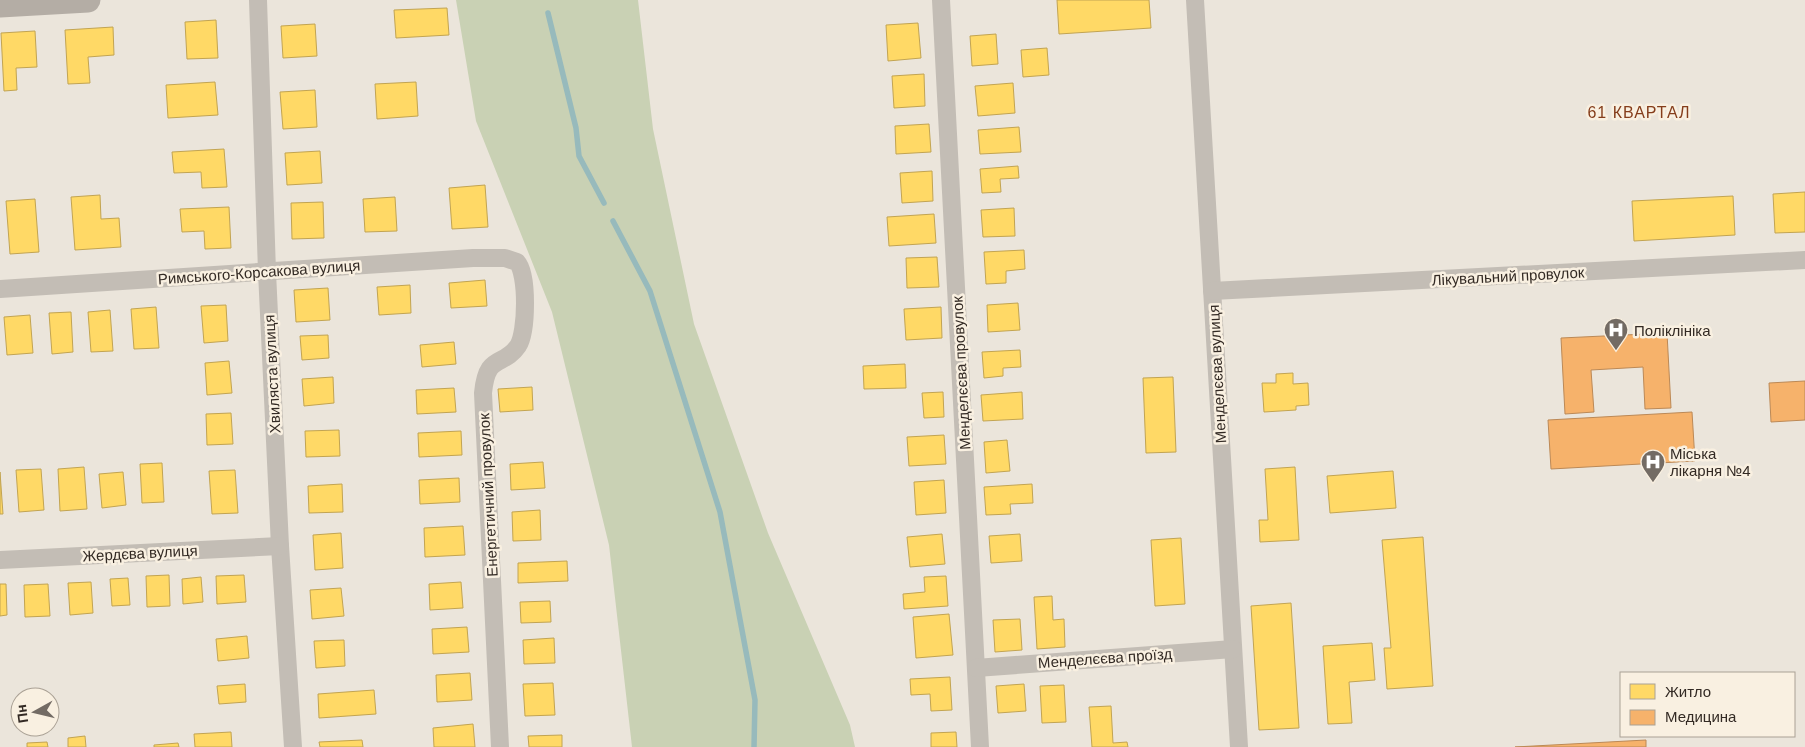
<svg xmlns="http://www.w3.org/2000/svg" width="1805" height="747" font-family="Helvetica,sans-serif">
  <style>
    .green { fill: #c9d1b4 }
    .homes { fill: #ffd966; stroke: #c2a452 }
    .health { fill: #f6b26b; stroke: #bc8956 }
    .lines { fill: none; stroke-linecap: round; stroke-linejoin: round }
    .stream { stroke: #97babc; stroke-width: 5.5 }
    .street { stroke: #c3bdb5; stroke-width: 18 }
    .secondary { stroke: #b4ada5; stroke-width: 25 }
    .labels { text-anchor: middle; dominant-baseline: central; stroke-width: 5; stroke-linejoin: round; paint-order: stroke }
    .street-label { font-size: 15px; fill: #332a24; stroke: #f9f0e1 }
    .poi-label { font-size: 15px; fill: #332a24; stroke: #f9f0e1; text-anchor: start }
    .neighbourhood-label { font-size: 16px; letter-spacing: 1px; fill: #853d1b; stroke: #f9f0e1 }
  </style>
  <rect width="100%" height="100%" fill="#ebe5db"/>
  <polygon class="green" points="456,0 638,0 653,129 694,324 768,533 850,725 855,747 632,747 609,545 552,312 476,121"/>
  <g class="homes">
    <polygon points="1057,0 1149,0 1151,28 1059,34"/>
    <polygon points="447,8 449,35 396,38 394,10"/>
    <polygon points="216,20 218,58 187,59 185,22"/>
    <polygon points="918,23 921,58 888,61 886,25"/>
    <polygon points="315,24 317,56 283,58 281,26"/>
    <polygon points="113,27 114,55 88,57 90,83 68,84 65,30"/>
    <polygon points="35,31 37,67 16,68 17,90 4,91 1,33"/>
    <polygon points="996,34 998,64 972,66 970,36"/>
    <polygon points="1047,48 1049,75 1023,77 1021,50"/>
    <polygon points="924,74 925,106 894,108 892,76"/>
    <polygon points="215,82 218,115 168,118 166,85"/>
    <polygon points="416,82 418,116 377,119 375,84"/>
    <polygon points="1013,83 1015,113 978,116 975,86"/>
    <polygon points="315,90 317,127 283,129 280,92"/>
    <polygon points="929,124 931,152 896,154 895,126"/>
    <polygon points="1019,127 1021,152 980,154 978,130"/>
    <polygon points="224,149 227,187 202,188 201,172 174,173 172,152"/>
    <polygon points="320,151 322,183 287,185 285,153"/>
    <polygon points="1018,166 1019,178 1000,179 1001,192 982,193 980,169"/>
    <polygon points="932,171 933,201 902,203 900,173"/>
    <polygon points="485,185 488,227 452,229 449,188"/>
    <polygon points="1805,192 1805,232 1775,233 1773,194"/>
    <polygon points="100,195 101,219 119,218 121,247 75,250 71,197"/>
    <polygon points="1733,196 1735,235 1634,241 1632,201"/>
    <polygon points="395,197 397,231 365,232 363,199"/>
    <polygon points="35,199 39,252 10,254 6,201"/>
    <polygon points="323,202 324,238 292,239 291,203"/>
    <polygon points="229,207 231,248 205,249 204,231 182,232 180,209"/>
    <polygon points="1014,208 1015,236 983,237 981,210"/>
    <polygon points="934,214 936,243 889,246 887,217"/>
    <polygon points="1024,250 1025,269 1006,271 1006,283 986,284 984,252"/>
    <polygon points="937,257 939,287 907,288 906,258"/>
    <polygon points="485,280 487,306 451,308 449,283"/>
    <polygon points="410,285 411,313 379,315 377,287"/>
    <polygon points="328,288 330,320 296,322 294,290"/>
    <polygon points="1018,303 1020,330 988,332 987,305"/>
    <polygon points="226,305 228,341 204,343 201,306"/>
    <polygon points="156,307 159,348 134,349 131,309"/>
    <polygon points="941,307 942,338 906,340 904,309"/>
    <polygon points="110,310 113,351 91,352 88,312"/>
    <polygon points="71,312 73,352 52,354 49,313"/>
    <polygon points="30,315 33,353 7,355 4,317"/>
    <polygon points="328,335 329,358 302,360 300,336"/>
    <polygon points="454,342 456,364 422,367 420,345"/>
    <polygon points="1020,350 1021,367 1003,368 1003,376 984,378 982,352"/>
    <polygon points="229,361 232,393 207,395 205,363"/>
    <polygon points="905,364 906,388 864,389 863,366"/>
    <polygon points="1293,373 1293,384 1308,383 1309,405 1296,406 1296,410 1264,412 1262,383 1276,383 1276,374"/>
    <polygon points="333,377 334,403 304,406 302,379"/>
    <polygon points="1173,377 1176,452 1146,453 1143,378"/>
    <polygon points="532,387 533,410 500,412 498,389"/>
    <polygon points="454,388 456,412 417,414 416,390"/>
    <polygon points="943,392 944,417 924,418 922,393"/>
    <polygon points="1022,392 1023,419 983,421 981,395"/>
    <polygon points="231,413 233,444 207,445 206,414"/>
    <polygon points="339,430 340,456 306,457 305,431"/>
    <polygon points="461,431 462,455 419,457 418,433"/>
    <polygon points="944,435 946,464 909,466 907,437"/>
    <polygon points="1007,440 1010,471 986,473 984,442"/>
    <polygon points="543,462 545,488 511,490 510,464"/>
    <polygon points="162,463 164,502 142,503 140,464"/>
    <polygon points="84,467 87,509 60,511 58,469"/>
    <polygon points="1295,467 1299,540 1260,542 1259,520 1268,520 1265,469"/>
    <polygon points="41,469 44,510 19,512 16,470"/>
    <polygon points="235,470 238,513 212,514 209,471"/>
    <polygon points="1393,471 1396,508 1330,513 1327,476"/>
    <polygon points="0,472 3,514 0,514"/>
    <polygon points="123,472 126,505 102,508 99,474"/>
    <polygon points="459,478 460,502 420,504 419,480"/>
    <polygon points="944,480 946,513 916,515 914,482"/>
    <polygon points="342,484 343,512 309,513 308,486"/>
    <polygon points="1032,484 1033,503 1010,504 1011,514 986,515 984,487"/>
    <polygon points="540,510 541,540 513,541 512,512"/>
    <polygon points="463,526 465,555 425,557 424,528"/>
    <polygon points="341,533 343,568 315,570 313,535"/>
    <polygon points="942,534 945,564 910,567 907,537"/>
    <polygon points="1020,534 1022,561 991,563 989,536"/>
    <polygon points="1423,537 1433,686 1387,689 1384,648 1391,648 1382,540"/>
    <polygon points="1181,538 1185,604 1155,606 1151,540"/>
    <polygon points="567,561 568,581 518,583 518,563"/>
    <polygon points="169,575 170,606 147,607 146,576"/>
    <polygon points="244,575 246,602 217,604 216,576"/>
    <polygon points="946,576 948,606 904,609 903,594 925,592 924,577"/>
    <polygon points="201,577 203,602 183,604 182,579"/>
    <polygon points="128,578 130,605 112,606 110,579"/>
    <polygon points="91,582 93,613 70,615 68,583"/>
    <polygon points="461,582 463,608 430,610 429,584"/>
    <polygon points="0,584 6,584 7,615 0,616"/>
    <polygon points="48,584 50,616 25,617 24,585"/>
    <polygon points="341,588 344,616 312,619 310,590"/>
    <polygon points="1052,596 1053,620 1064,619 1065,647 1037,649 1034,597"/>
    <polygon points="550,601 551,622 521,623 520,602"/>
    <polygon points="1291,603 1299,728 1259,730 1251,606"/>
    <polygon points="949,614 953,655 916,658 913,617"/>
    <polygon points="1020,619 1022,650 995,652 993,620"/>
    <polygon points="467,627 469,652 433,654 432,629"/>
    <polygon points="247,636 249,658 218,661 216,639"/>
    <polygon points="554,638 555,663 524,664 523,640"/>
    <polygon points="344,640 345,666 316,668 314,641"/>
    <polygon points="1372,643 1375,680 1349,682 1352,723 1328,724 1323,646"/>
    <polygon points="470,673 472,700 437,702 436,675"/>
    <polygon points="950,677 952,710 931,711 930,694 911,695 910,679"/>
    <polygon points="553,683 555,715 525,716 523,684"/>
    <polygon points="245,684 246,702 219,704 217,686"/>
    <polygon points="1024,684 1026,711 998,713 996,686"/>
    <polygon points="1064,685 1066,722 1042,723 1040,686"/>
    <polygon points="374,690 376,714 319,718 318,694"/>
    <polygon points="1111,706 1113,743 1127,742 1128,747 1092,747 1089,707"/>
    <polygon points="473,724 475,747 434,747 433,728"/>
    <polygon points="231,732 232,747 195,747 194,734"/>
    <polygon points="956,732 957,747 931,747 931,733"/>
    <polygon points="562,735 562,747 529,747 528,736"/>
    <polygon points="85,736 86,747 68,747 68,738"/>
    <polygon points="362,740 363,747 320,747 319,742"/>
    <polygon points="47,742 48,747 27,747 27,743"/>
    <polygon points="178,743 179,747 154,747 154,745"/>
  </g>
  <g class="health">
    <polygon points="1667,333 1671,408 1645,409 1643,367 1591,370 1594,412 1565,414 1561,338"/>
    <polygon points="1805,381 1805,420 1771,422 1769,383"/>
    <polygon points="1692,412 1695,461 1551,469 1548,420"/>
    <polygon points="1646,740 1646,747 1515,747"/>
  </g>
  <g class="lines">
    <g class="stream">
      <polyline points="548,13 576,128 579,156 604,203"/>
      <polyline points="613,221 650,291 720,512 755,700 754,747"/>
    </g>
    <g class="street">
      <polyline points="258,0 267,272 280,546 293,747"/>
      <polyline points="941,0 980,747"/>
      <polyline points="1195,0 1239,747"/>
      <path d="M0,289L473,258H505L517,262C528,274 527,332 518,346C503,368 487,352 483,393L500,747"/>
      <polyline points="1212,291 1805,260"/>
      <polyline points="0,560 280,546"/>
      <polyline points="976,668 1233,649"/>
    </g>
    <polyline class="secondary" points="0,5 88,0"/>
  </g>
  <defs>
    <symbol id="hospital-pin" viewBox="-11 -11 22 30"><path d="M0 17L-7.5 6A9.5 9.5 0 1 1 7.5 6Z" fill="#736b64" stroke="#f9f0e1"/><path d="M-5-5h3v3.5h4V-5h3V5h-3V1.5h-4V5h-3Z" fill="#fff"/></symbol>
  </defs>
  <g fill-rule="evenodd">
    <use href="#hospital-pin" x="1602" y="316" width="28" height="38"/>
    <use href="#hospital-pin" x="1639" y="448" width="28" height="38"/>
  </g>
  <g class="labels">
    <g class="street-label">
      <text transform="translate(259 272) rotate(-4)">Римського-Корсакова вулиця</text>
      <text transform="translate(1508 276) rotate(-3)">Лікувальний провулок</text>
      <text transform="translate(961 373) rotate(-93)">Менделєєва провулок</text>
      <text transform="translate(272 374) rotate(-93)">Хвиляста вулиця</text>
      <text transform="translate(1217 374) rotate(-93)">Менделєєва вулиця</text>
      <text transform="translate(488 495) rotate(-93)">Енергетичний провулок</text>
      <text transform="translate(140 553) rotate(-3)">Жердєва вулиця</text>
      <text transform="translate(1105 658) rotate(-4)">Менделєєва проїзд</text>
    </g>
    <g class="poi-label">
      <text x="1634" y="330">Поліклініка</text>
      <text x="1670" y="453">Міська<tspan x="1670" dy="17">лікарня №4</tspan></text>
    </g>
    <g class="neighbourhood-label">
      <text x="1639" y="112">61 КВАРТАЛ</text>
    </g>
  </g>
  <rect x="1620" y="672" width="175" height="65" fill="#f9f0e1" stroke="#aaa195"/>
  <rect x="1630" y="684" width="25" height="15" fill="#ffd966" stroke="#aaa195"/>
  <text x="1665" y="697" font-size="15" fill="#332a24">Житло</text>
  <rect x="1630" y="710" width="25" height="15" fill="#f6b26b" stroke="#aaa195"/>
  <text x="1665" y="722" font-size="15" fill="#332a24">Медицина</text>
  <g transform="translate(35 712) rotate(262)"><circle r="24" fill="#f9f0e1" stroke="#aaa195"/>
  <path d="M0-4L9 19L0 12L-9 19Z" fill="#736b64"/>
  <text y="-8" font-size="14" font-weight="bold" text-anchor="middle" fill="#332a24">Пн</text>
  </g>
</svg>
